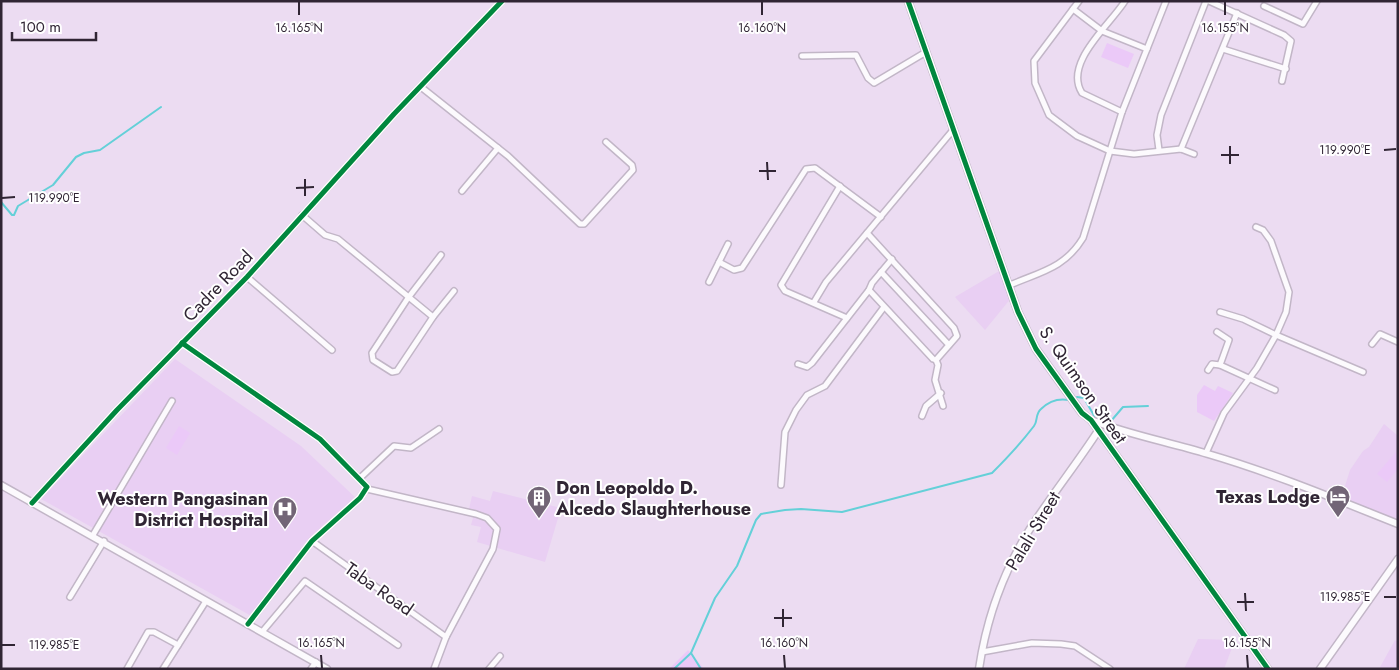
<svg xmlns="http://www.w3.org/2000/svg" width="1399" height="670" font-family="Jost,sans-serif">
  <style>
    .built { fill: #e9cff3 }
    .green { fill: #ebc9f8 }
    .lines { fill: none; stroke-linecap: round; stroke-linejoin: round }
    .stream { stroke: #64d0d8; stroke-width: 2 }
    .minor-casing { stroke: #c2b6c7; stroke-width: 8 }
    .tertiary-casing { stroke: #c2b6c7; stroke-width: 9 }
    .minor { stroke: #fcfafd; stroke-width: 5 }
    .tertiary { stroke: #fcfafd; stroke-width: 6 }
    .cycleway-casing { stroke: #fff; stroke-width: 8 }
    .cycleway { stroke: #00873e; stroke-width: 5 }
    .ticks { fill: none; stroke: #302534; stroke-width: 2 }
    .labels { text-anchor: middle; dominant-baseline: central; stroke-width: 4; stroke-linejoin: round; paint-order: stroke }
    .street-label { font-size: 18px; fill: #302534; stroke: #fff }
    .poi-label { font-size: 18px; font-weight: bold; fill: #302534; stroke: #fff; text-anchor: end }
    .ticks-label { font-size: 12px; text-anchor: middle; fill: #302534; stroke: #fff; stroke-width: 4; stroke-linejoin: round; paint-order: stroke }
  </style>
  <rect width="100%" height="100%" fill="#ecdcf2"/>
  <g class="built">
    <polygon points="1006,267 1016,292 985,330 955,297"/>
    <polygon points="175,359 301,446 358,500 314,541 255,618 41,499"/>
    <polygon points="1384,424 1398,436 1398,522 1341,499 1350,470 1363,451 1369,447"/>
    <polygon points="493,491 561,508 545,562 477,542 481,527 471,525 475,511 469,509 472,496 490,501"/>
    <polygon points="1198,639 1235,640 1224,669 1184,669"/>
    <polygon points="1395,640 1398,642 1398,669 1379,669"/>
  </g>
  <g class="green">
    <polygon points="1107,43 1134,54 1128,68 1101,57"/>
    <polygon points="1204,385 1215,391 1218,386 1233,393 1214,421 1197,412 1197,395"/>
    <polygon points="179,426 190,433 177,455 166,448"/>
    <polygon points="1396,452 1398,469 1387,482 1377,474"/>
    <polygon points="688,650 704,669 669,669"/>
  </g>
  <g class="lines">
    <g class="stream">
      <polyline points="1,202 12,215 14,215 18,206 53,185 76,157 84,153 100,150 161,107"/>
      <polyline points="1077,397 1084,398 1096,419"/>
      <polyline points="1105,423 1111,421 1123,407 1148,406"/>
      <polyline points="674,669 691,653"/>
      <path d="M701,669L691,653L715,598L737,566L756,520L761,514L785,510L801,509L842,512L992,473C1007,458 1021,443 1034,426C1038,421 1035,414 1041,409C1049,401 1058,398 1069,400"/>
    </g>
    <defs>
      <g id="minor">
        <polyline points="1079,1 1034,61 1035,83 1049,115 1077,136 1110,151 1134,154 1181,149 1194,154"/>
        <polyline points="1209,1 1284,35 1291,41 1282,81"/>
        <polyline points="1264,6 1303,24 1317,1"/>
        <polyline points="1073,9 1102,31 1147,49"/>
        <polyline points="1223,49 1286,69"/>
        <polyline points="802,56 856,55 868,78 874,83 926,52"/>
        <polyline points="421,87 508,156 580,224 584,224 633,170 632,165 606,142"/>
        <path d="M1122,112L1082,93C1063,63 1110,25 1125,1"/>
        <polyline points="1181,149 1237,13"/>
        <polyline points="1159,150 1157,135 1161,115 1206,1"/>
        <polyline points="840,186 781,285 785,291 847,318"/>
        <polyline points="462,191 498,148"/>
        <polyline points="302,215 325,235 338,239 433,317"/>
        <polyline points="1256,227 1263,230 1271,241 1289,292 1286,312 1276,335 1363,372"/>
        <polyline points="867,233 954,328 957,336 936,360 933,359 869,290"/>
        <polyline points="441,255 408,298 372,353 373,360 392,372 397,371 433,317 454,291"/>
        <polyline points="719,262 728,244"/>
        <polyline points="881,272 949,345"/>
        <polyline points="247,277 332,350"/>
        <polyline points="709,282 719,262 734,270 742,268 806,169 815,168 881,217"/>
        <path d="M1010,285C1040,272 1065,268 1083,238L1122,112L1166,1"/>
        <polyline points="814,302 826,282 953,130"/>
        <polyline points="1217,332 1229,340 1220,365"/>
        <polyline points="182,343 320,439 367,487 360,498 312,541 248,624"/>
        <polyline points="1372,344 1380,334 1398,342"/>
        <polyline points="936,360 938,365 935,380 943,406"/>
        <polyline points="798,364 807,367 812,363 869,290 872,283 892,259"/>
        <polyline points="1208,370 1212,364 1220,365 1275,390"/>
        <polyline points="922,416 926,406 941,393"/>
        <polyline points="1206,453 1224,413 1257,368 1276,335 1243,319 1220,312"/>
        <polyline points="360,478 394,446 411,448 439,429"/>
        <polyline points="781,485 785,432 796,410 807,395 825,386 884,307"/>
        <polyline points="367,489 476,514 487,518 497,529 493,549 446,637 434,669"/>
        <polyline points="32,503 117,410 247,277 394,114 502,1"/>
        <polyline points="93,535 172,401"/>
        <polyline points="312,541 446,637"/>
        <polyline points="70,597 104,541"/>
        <polyline points="262,632 305,581 398,645"/>
        <polyline points="982,652 1032,643 1061,644 1075,646 1110,669"/>
        <polyline points="127,669 148,632 154,632 178,645"/>
        <polyline points="163,669 206,601"/>
        <polyline points="311,669 316,662"/>
        <polyline points="489,669 500,656"/>
      </g>
      <g id="tertiary">
        <polyline points="908,1 1018,312 1036,349 1082,413 1091,420 1268,669"/>
        <path d="M1091,420C1130,435 1169,442 1208,454C1273,473 1335,499 1398,524"/>
        <polyline points="1,485 327,669"/>
        <path d="M979,669C986,621 1003,573 1028,532C1050,497 1076,465 1098,431"/>
        <polyline points="1320,669 1398,559"/>
      </g>
    </defs>
    <use href="#minor" class="minor-casing"/>
    <use href="#tertiary" class="tertiary-casing"/>
    <use href="#minor" class="minor"/>
    <use href="#tertiary" class="tertiary"/>
    <defs>
      <g id="cycleway">
        <polyline points="908,1 1018,312 1036,349 1082,413 1091,420 1268,669"/>
        <polyline points="182,343 320,439 367,487 360,498 312,541 248,624"/>
        <polyline points="32,503 117,410 247,277 394,114 502,1"/>
      </g>
    </defs>
    <use href="#cycleway" class="cycleway-casing"/>
    <use href="#cycleway" class="cycleway"/>
  </g>
  <path class="ticks" d="M299,2V15M762,2V15M1225,2V15M1230,146V164M1384,150L1396,149M1221,155H1239M767,162L768,180M759,171H776M305,179V196M296,188L314,187M2,198L15,197M1245,593L1246,611M1384,597H1396M1237,602H1254M783,609V627M774,618H792M2,645H15M321,655L322,668M784,655L785,668M1247,655L1248,668"/>
  <defs>
    <symbol id="hotel-pin" viewBox="-11 -11 22 30"><path d="M0 17L-7.5 6A9.5 9.5 0 1 1 7.5 6Z" fill="#726576" stroke="#fff"/><path d="M-6-4.5h1.5V1H6V5H4.5V3h-9V5H-6ZM-4 0a1.8 1.8 0 1 1 3.6 0ZM.5 0V-2.5h3Q6-2.5 6 0Z" fill="#fff"/></symbol>
    <symbol id="building-pin" viewBox="-11 -11 22 30"><path d="M0 17L-7.5 6A9.5 9.5 0 1 1 7.5 6Z" fill="#726576" stroke="#fff"/><path d="M-4-6H4V6H1V3H-1V6H-4ZM-2.5-4.3h1.7v1.8h-1.7ZM.8-4.3h1.7v1.8H.8ZM-2.5-1h1.7V.8h-1.7ZM.8-1h1.7V.8H.8Z" fill="#fff"/></symbol>
    <symbol id="hospital-pin" viewBox="-11 -11 22 30"><path d="M0 17L-7.5 6A9.5 9.5 0 1 1 7.5 6Z" fill="#726576" stroke="#fff"/><path d="M-5-5h3v3.5h4V-5h3V5h-3V1.5h-4V5h-3Z" fill="#fff"/></symbol>
  </defs>
  <g fill-rule="evenodd">
    <use href="#hotel-pin" x="1324" y="483" width="28" height="38"/>
    <use href="#building-pin" x="525" y="484" width="28" height="38"/>
    <use href="#hospital-pin" x="271" y="495" width="28" height="38"/>
  </g>
  <g class="labels">
    <g class="street-label">
      <text transform="translate(218 286) rotate(-46)">Cadre Road</text>
      <text transform="translate(1083 385) rotate(55)">S. Quimson Street</text>
      <text transform="translate(1033 531) rotate(-59)">Palali Street</text>
      <text transform="translate(379 589) rotate(35)">Taba Road</text>
    </g>
    <g class="poi-label">
      <text x="556" y="488" text-anchor="start">Don Leopoldo D.<tspan x="556" dy="21">Alcedo Slaughterhouse</tspan></text>
      <text x="1320" y="497">Texas Lodge</text>
      <text x="268" y="499">Western Pangasinan<tspan x="268" dy="21">District Hospital</tspan></text>
    </g>
  </g>
  <g class="ticks-label">
    <text x="299" y="32">16.165°N</text>
    <text x="762" y="32">16.160°N</text>
    <text x="1225" y="32">16.155°N</text>
    <text x="1345" y="154">119.990°E</text>
    <text x="54" y="202">119.990°E</text>
    <text x="1345" y="601">119.985°E</text>
    <text x="321" y="647">16.165°N</text>
    <text x="784" y="647">16.160°N</text>
    <text x="1247" y="647">16.155°N</text>
    <text x="54" y="649">119.985°E</text>
  </g>
  <rect width="1399" height="670" fill="none" stroke="#302534" stroke-width="5"/>
  <path d="M12 32v8h84v-8" fill="none" stroke="#302534" stroke-width="2.5"/>
  <text x="20" y="32" font-size="15" fill="#302534" stroke="#ffffff" stroke-width="4" paint-order="stroke">100 m</text>
</svg>
